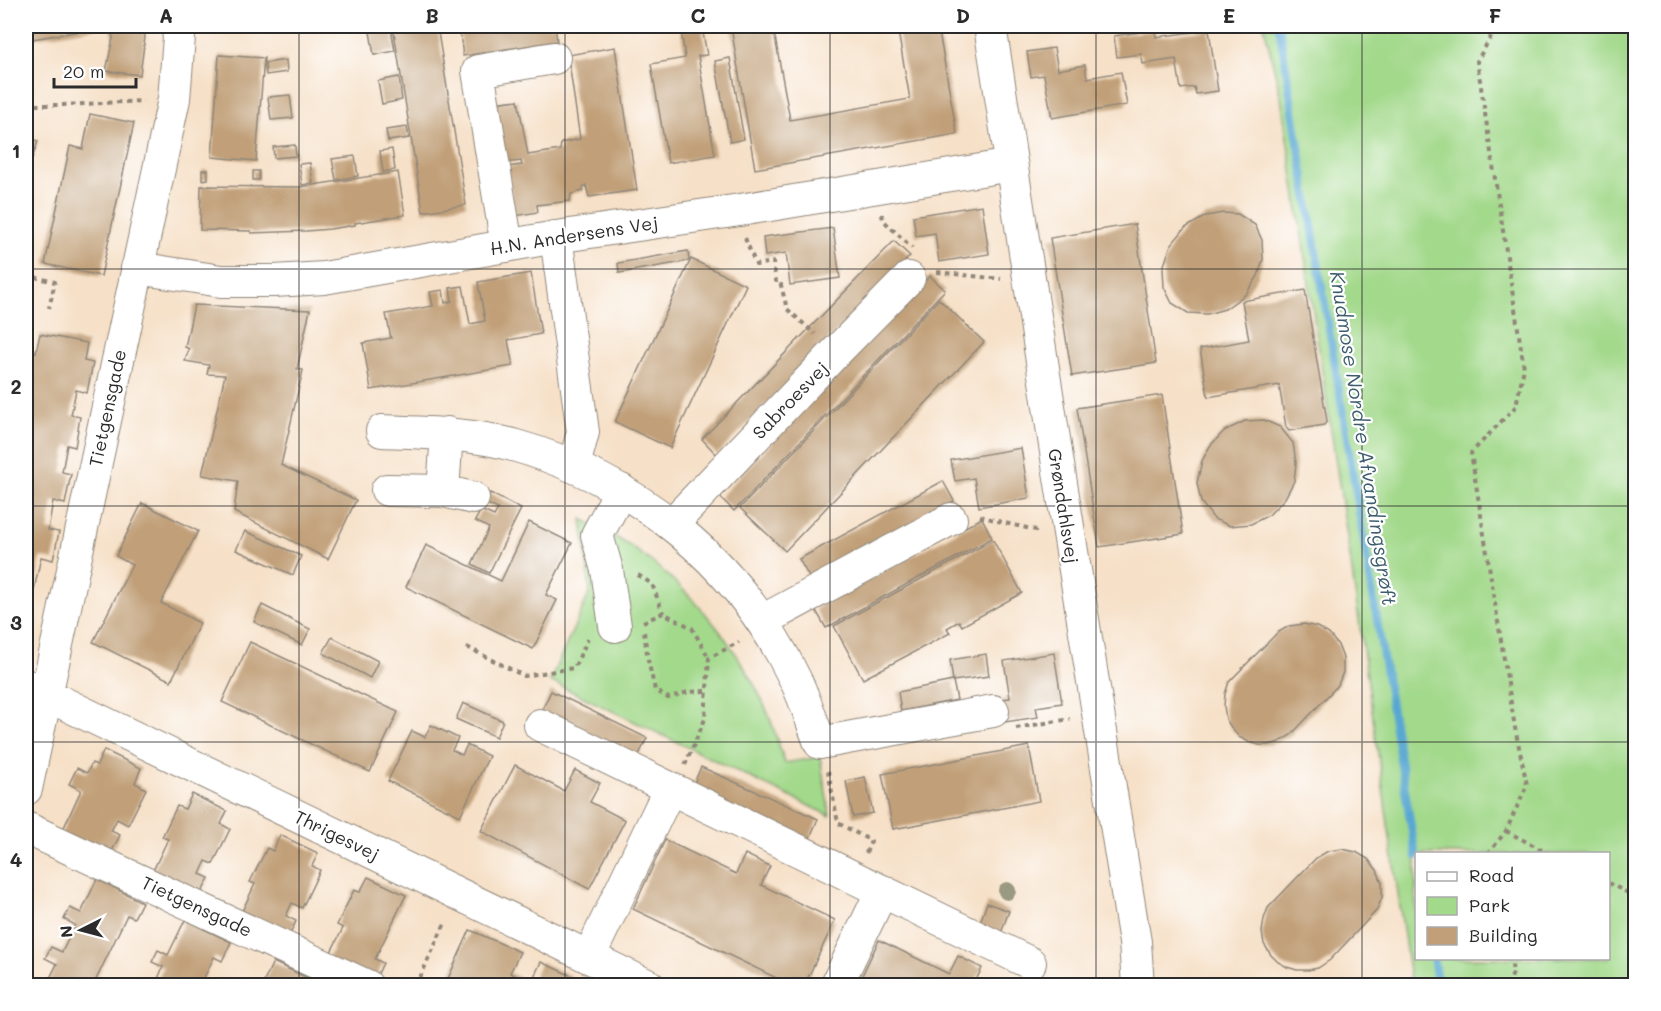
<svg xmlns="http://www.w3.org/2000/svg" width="1661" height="1011" font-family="Mali,sans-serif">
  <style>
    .green { fill: #a3d98b; stroke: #67825b; stroke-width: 1.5; fill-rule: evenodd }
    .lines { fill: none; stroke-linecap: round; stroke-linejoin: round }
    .stream { stroke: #58a7d2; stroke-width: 8 }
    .building { fill: #c1a079 }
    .minor-casing { stroke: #908679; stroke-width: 34 }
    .path { stroke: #908679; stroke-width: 4; stroke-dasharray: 4.5 4.5; stroke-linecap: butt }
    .minor { stroke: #fff; stroke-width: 32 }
    .tree { fill: #9a9981 }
    .grid { fill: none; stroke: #2b2b2b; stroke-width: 1.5; stroke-opacity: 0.55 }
    .labels { text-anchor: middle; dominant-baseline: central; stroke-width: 4.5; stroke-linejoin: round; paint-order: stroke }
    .street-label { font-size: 18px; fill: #2b2b2b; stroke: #fff }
    .water-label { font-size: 20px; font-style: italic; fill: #3d5d6e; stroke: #fff }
    .neatline { fill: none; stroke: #2b2b2b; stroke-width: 2 }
    .grid-label { font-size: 20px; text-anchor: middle; font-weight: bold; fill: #2b2b2b }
  </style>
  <rect width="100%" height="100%" fill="#fff"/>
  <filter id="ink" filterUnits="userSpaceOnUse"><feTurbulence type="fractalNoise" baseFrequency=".0167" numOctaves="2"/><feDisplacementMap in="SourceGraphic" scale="12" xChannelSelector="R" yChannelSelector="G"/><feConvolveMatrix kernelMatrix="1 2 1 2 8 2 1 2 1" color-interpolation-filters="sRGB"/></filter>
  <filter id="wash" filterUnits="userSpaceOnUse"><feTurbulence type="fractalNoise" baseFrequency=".008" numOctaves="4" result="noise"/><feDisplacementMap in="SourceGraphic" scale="24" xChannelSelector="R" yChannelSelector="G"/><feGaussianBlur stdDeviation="1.35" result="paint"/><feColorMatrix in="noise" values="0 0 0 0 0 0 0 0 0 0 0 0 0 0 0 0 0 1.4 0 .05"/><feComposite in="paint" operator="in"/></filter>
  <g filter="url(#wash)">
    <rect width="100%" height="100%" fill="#f6e0c7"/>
    <g class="green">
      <path d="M1264,26H1635V985H1411L1347,536L1281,98ZM1416,854H1608V958H1416Z"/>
      <path d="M582,519C598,528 615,536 630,546C690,587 738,645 767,711C774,728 779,746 785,763L820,757L830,816L550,681L590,592Z"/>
    </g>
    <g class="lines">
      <g class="stream">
        <polyline points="1279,26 1416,856"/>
        <polyline points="1433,958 1438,986"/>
      </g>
    </g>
    <g id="blocks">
      <g class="building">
        <polygon points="26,26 104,26 104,27 26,40"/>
        <polygon points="110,26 143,26 145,37 140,75 106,71 113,38"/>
        <polygon points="393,26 437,26 466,205 423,212"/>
        <polygon points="459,26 555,26 557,41 463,56"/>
        <polygon points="741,26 773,26 790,120 910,99 897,26 938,26 957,134 755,169 731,27"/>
        <polygon points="702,27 707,55 698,56 715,155 668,163 651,64 685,58 681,31"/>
        <polygon points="391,28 395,51 374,55 370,32"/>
        <polygon points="1155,30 1156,37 1209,30 1218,91 1196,94 1194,87 1181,89 1176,59 1143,64 1141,54 1117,57 1114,36"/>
        <polygon points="615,47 637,190 589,197 586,185 583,187 583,191 571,194 570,201 537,205 538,212 515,216 507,167 522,165 521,161 503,163 494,103 518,100 528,155 560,150 561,143 580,139 568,55"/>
        <polygon points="1054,48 1058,70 1085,65 1087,78 1121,72 1127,105 1052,118 1044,75 1031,77 1027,52"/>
        <polygon points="219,55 264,58 256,161 212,157"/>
        <polygon points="730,58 744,139 730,142 715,61"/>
        <polygon points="286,60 287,72 266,75 265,63"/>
        <polygon points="399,77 402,100 382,104 378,81"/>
        <polygon points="290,95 293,118 271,120 268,97"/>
        <polygon points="90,114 134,123 101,276 45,264 70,146 83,149"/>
        <polygon points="407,127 409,138 388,141 386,130"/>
        <polygon points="26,137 38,141 26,177"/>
        <polygon points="295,145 296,156 274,158 273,147"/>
        <polygon points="392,149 395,170 383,172 380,151"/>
        <polygon points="355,156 358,176 336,180 332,159"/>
        <polygon points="310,163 313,183 302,185 299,164"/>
        <polygon points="202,170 208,170 208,179 202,180"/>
        <rect x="253" y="171" width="6" height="9"/>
        <polygon points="398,172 405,215 355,223 355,225 330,229 306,231 251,233 251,231 200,230 201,186 300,187"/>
        <polygon points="982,205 989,254 939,262 935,233 916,236 913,216"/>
        <polygon points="1223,213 1238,214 1255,225 1262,240 1263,260 1258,276 1246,294 1225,309 1207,314 1188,313 1172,303 1164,287 1163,268 1171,245 1185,228 1206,216"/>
        <polygon points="1135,224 1156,363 1072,376 1050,238"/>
        <polygon points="833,228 840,278 790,285 786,253 765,256 763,237"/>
        <polygon points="894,241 910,256 717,455 702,439"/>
        <polygon points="688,251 689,261 619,273 618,263"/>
        <polygon points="691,259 746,285 670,448 615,422"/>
        <polygon points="531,273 541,334 508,340 513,366 371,390 363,343 391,338 386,314 433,306 430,292 443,290 445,303 452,301 450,288 463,286 470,324 485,321 478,282"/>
        <polygon points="930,276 945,290 734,511 720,497"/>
        <polygon points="1305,290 1327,421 1324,425 1289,431 1286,427 1279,385 1208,397 1200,349 1249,340 1242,301"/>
        <polygon points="939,299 984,342 785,551 740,508"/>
        <polygon points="194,305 310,310 297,369 303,370 281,465 356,500 328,559 234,512 238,481 202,475 225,375 207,374 209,365 185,361 189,349 185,347"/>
        <polygon points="40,334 87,343 84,361 93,363 87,393 76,390 71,415 80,417 75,447 67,445 62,472 71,474 65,504 53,501 48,530 59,532 53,560 41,557 34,590 26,588 26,398 29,379 26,378 31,351 36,352"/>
        <polygon points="1162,395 1183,534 1099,547 1077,408"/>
        <polygon points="1264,420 1280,427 1293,443 1296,463 1294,481 1285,498 1269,515 1251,524 1230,526 1214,519 1201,502 1197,483 1202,461 1210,446 1224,431 1245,421"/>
        <polygon points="1021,448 1029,498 979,507 974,478 955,481 951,460"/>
        <polygon points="943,481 954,501 810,579 799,559"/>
        <polygon points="490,493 521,509 489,573 472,564 489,528 475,521 481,510 494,516 498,509 485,503"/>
        <polygon points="142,503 198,531 161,603 200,623 171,681 93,642 132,565 116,556"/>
        <polygon points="982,518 992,538 826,628 815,609"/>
        <polygon points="529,522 572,543 546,595 557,600 533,649 406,587 426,545 501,581"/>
        <polygon points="245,531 301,556 293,575 236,550"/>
        <polygon points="993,540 1022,593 962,626 959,621 947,628 950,633 863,679 834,626"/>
        <polygon points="262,605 310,629 302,645 254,622"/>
        <polygon points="1304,624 1317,627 1329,634 1338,645 1343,658 1343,672 1338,685 1291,735 1279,742 1269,745 1259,745 1249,742 1239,737 1232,729 1226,719 1224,706 1225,694 1229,682 1277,633 1289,626"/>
        <polygon points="332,637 378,661 370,678 323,653"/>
        <polygon points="250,642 398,712 370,772 222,702"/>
        <polygon points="1054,653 1062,703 1036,707 1038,717 1005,722 1001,699 1010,698 1004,661"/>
        <polygon points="986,654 989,676 953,681 950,660"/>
        <polygon points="953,681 957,700 901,711 898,692"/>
        <polygon points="551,691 647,738 636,761 540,714"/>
        <polygon points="463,703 503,721 496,737 456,719"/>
        <polygon points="431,725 458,738 452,750 462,755 467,745 489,756 460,816 388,781 412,731 425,737"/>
        <polygon points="1029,746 1039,801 893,829 882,774"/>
        <polygon points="104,750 141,768 135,783 146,789 128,825 117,819 111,831 120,835 109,857 61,834 81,790 69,784 77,768 87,773 92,763 97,765"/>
        <polygon points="515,765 564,791 575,770 600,783 590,802 625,820 589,889 481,831"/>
        <polygon points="701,767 818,819 808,842 691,790"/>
        <polygon points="865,777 873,813 853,817 846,781"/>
        <polygon points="192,794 227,811 221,824 230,829 213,864 206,861 200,874 209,878 199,898 151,875 168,839 162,837 177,806 185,809"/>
        <polygon points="280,835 318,853 312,866 320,870 302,908 292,903 286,916 296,921 286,943 238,920 255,884 250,882 267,848 273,851"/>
        <polygon points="665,840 736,874 745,854 770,866 761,885 835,920 804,986 793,986 633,909"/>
        <polygon points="1342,849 1356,852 1368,859 1377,870 1382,883 1382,897 1377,910 1330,960 1318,968 1308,970 1297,970 1287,967 1278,962 1271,955 1264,944 1262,932 1264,919 1268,908 1316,858 1328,851"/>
        <polygon points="368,877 406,895 375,959 383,963 374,982 327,960 343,928 337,925 354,890 360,892"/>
        <polygon points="97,879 142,902 134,918 127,915 93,986 46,986 57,964 45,958 51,947 62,952 75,925 64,919 70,908 81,913"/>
        <polygon points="987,903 1009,911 1001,933 979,925"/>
        <polygon points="185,920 231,942 222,961 214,957 200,986 155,986 163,967 152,962 158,950 168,955"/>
        <polygon points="470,930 520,952 510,973 531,983 541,962 572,976 568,986 456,986 447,981"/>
        <polygon points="879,940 949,974 958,956 982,968 973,986 857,986"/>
        <polygon points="273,962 318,983 317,986 262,986"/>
      </g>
    </g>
  </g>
  <g filter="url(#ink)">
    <use href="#blocks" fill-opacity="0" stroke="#908679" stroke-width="1.5"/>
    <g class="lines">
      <defs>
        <g id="minor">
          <polyline points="990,26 1059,471 1135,942 1138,986"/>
          <polyline points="556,237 583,432 574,466"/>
          <polyline points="507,246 478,71 554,58"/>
          <polyline points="137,268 221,281 274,281 324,278 556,237 740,210 1011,165"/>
          <path d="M382,431C426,433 470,433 513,445C637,480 739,562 795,679C805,699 812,722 820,743L993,711"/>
          <polyline points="387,490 443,491 473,498"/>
          <polyline points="443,491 447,433"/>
          <polyline points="672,524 836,352 909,278"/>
          <polyline points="762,621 951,519"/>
          <polyline points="615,626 607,570 597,535 621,490"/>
          <polyline points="28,686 649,986"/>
          <polyline points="540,725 1030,963"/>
          <polyline points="26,789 174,99 179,37 177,26"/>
          <polyline points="26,828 367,986"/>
          <polyline points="589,957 670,788"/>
          <polyline points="836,986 882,891"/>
        </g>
      </defs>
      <use href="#minor" class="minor-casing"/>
      <g class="path">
        <polyline points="26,105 63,105 143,101"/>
        <polyline points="882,214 883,220 912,248"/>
        <polyline points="745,238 756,265 773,262 776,281 780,281 787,309 815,334"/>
        <polyline points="937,272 1001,279"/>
        <polyline points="26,275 55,282 49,308"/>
        <polyline points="980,516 1009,524 1036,530 1040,529"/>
        <polyline points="638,575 652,584 663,613"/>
        <polyline points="643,622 663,613 692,628 709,658"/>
        <polyline points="644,632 648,660 655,690 668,698 688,692 707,691"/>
        <polyline points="467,647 524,676 574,668 588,639"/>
        <polyline points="1016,728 1070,719"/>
        <polyline points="685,765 705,719 709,658 739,642"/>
        <polyline points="828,771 838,823 871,841 866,853"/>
        <polyline points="1506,831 1550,854"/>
        <polyline points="1488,854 1506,831 1527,785 1515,728 1471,453 1516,406 1524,368 1477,61 1497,26"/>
        <polyline points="1608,883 1636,897"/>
        <polyline points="416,986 446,921"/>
        <polyline points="1508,986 1513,973 1511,958"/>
      </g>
      <use href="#minor" class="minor"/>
    </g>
    <circle class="tree" cx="1007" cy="891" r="9"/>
  </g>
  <path class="grid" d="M299,26V986M565,26V986M830,26V986M1096,26V986M1362,26V986M26,269H1636M26,506H1636M26,742H1636"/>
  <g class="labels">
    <g class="street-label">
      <text transform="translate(574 235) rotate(-9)">H.N. Andersens Vej</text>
      <text transform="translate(790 400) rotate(-46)">Sabroesvej</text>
      <text transform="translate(107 408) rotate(-78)">Tietgensgade</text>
      <text transform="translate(1064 506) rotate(81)">Grøndahlsvej</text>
      <text transform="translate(337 835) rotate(26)">Thrigesvej</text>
      <text transform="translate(197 906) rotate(25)">Tietgensgade</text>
    </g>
    <g class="water-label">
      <text transform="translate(1364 438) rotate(81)">Knudmose Nordre Afvandingsgrøft</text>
    </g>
  </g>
  <rect width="1661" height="1011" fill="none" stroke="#fff" stroke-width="66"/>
  <rect x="1415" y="852" width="195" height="108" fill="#ffffff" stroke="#aaaaaa" stroke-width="1.5"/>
  <rect x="1427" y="872" width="30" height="9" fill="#ffffff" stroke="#aaaaaa" stroke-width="1.5"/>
  <text x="1469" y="882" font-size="18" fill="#2b2b2b">Road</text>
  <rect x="1427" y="897" width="30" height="18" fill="#a3d98b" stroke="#aaaaaa" stroke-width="1.5"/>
  <text x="1469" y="912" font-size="18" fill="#2b2b2b">Park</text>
  <rect x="1427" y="927" width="30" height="18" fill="#c1a079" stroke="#aaaaaa" stroke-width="1.5"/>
  <text x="1469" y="942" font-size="18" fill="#2b2b2b">Building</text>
  <g transform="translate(81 930) rotate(264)" stroke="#ffffff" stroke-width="4.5" paint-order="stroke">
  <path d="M0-4.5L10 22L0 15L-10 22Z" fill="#2b2b2b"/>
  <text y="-9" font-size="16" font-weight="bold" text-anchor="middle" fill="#2b2b2b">N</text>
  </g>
  <path d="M54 78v9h82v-9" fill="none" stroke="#2b2b2b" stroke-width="3"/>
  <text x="63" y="78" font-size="18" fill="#2b2b2b" stroke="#ffffff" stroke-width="4.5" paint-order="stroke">20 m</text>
  <rect x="33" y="33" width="1595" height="945" class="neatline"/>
  <g class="grid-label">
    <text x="166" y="23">A</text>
    <text x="432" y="23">B</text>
    <text x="698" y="23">C</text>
    <text x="963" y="23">D</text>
    <text x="1229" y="23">E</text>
    <text x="1495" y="23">F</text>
    <text x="16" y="158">1</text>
    <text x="16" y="394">2</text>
    <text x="16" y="630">3</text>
    <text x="16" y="867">4</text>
  </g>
</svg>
